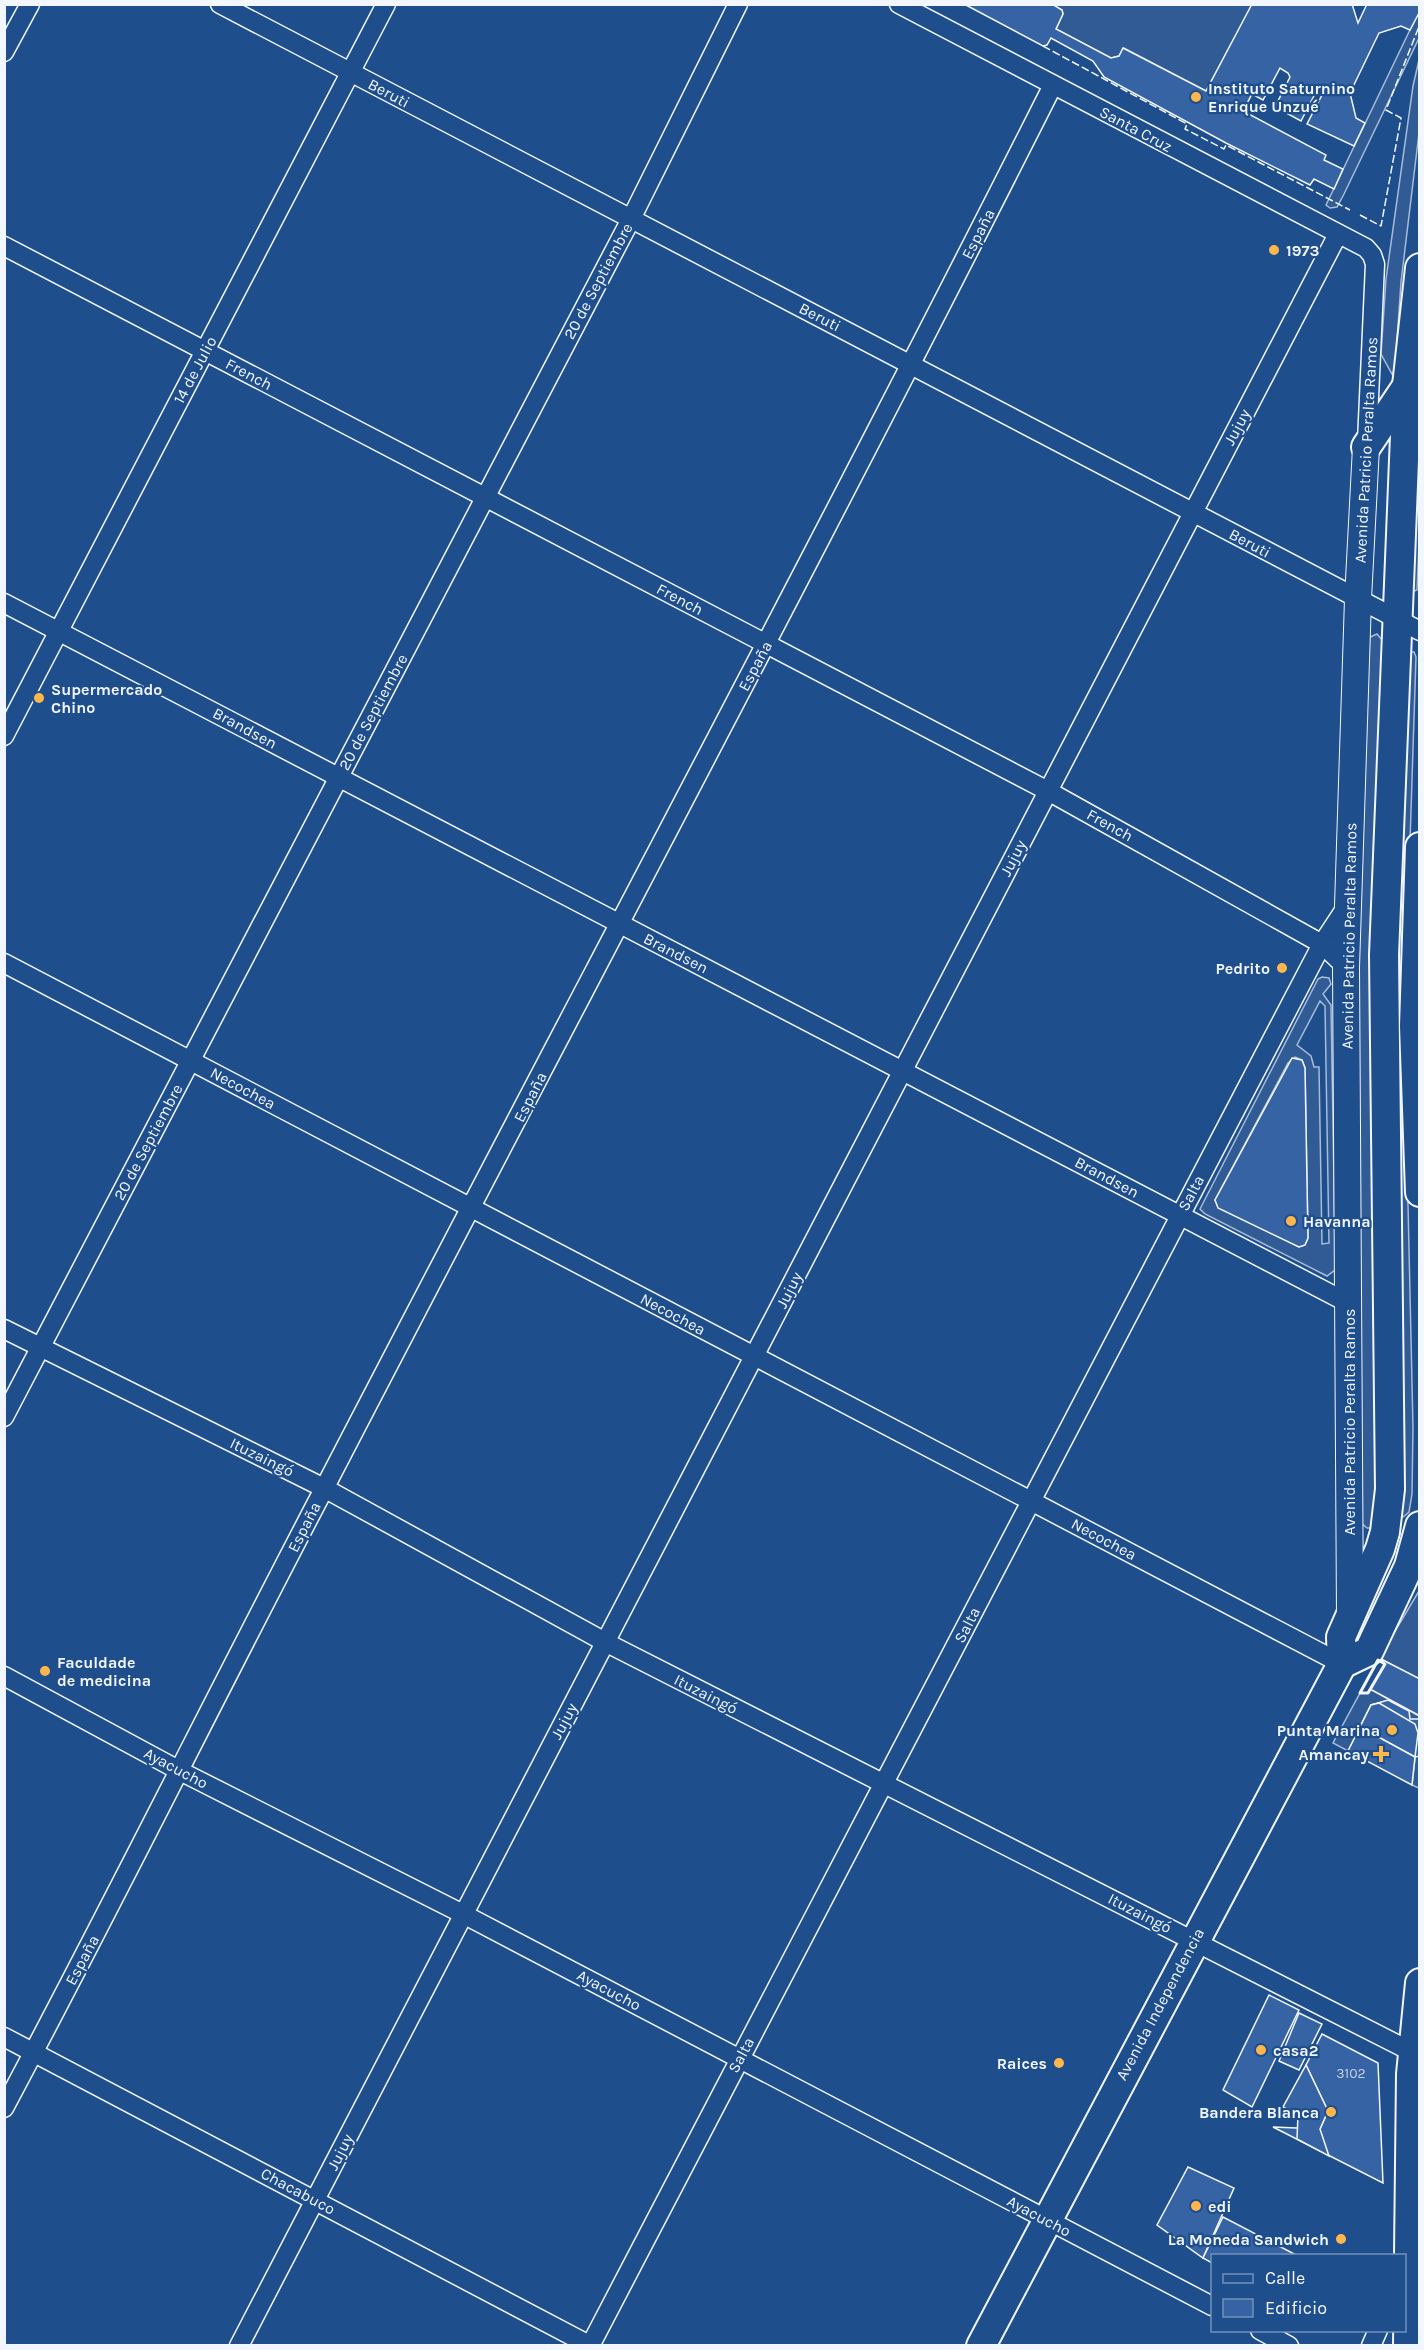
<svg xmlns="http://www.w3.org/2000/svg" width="1424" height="2350" font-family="Karla,sans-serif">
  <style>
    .built { fill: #305b95; stroke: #a8bbd7; stroke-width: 1.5; fill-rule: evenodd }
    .building { fill: #3563a3; stroke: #f2f6ff; stroke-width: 1.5 }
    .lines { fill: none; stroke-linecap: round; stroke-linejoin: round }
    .minor-casing { stroke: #f2f6ff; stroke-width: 21 }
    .secondary-casing { stroke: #f2f6ff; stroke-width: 28 }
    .primary-casing { stroke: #f2f6ff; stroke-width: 32 }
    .minor { stroke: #1f4e8c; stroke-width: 18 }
    .secondary { stroke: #1f4e8c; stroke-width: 26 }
    .primary { stroke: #1f4e8c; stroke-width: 28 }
    .fence { stroke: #f2f6ff; stroke-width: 1.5; stroke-dasharray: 8 3; stroke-linecap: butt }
    .wall { stroke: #f2f6ff; stroke-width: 3 }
    .poi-dot { fill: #ffb74d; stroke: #1f4e8c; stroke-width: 2 }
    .labels { text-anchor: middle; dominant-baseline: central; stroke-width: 4.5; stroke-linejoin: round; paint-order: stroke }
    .number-label { font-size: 14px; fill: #c3d1e8 }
    .poi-label { font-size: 16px; font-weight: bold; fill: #f2f6ff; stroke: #1f4e8c; text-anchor: start }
    .street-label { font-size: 16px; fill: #f2f6ff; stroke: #1f4e8c }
  </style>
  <rect width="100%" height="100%" fill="#1f4e8c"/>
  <g class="built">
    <polygon points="1052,5 1252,5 1206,91 1124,48 1119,56 1111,58 1056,29 1063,14 1062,10"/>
    <polygon points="1419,11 1419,38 1344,194 1337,207 1330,208 1326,205"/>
    <polygon points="1419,60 1419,133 1401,282 1395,370 1392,374 1381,354 1386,279 1413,86"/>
    <polygon points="1419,371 1419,544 1417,590 1412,592"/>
    <polygon points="1377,634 1383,641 1379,1489 1373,1528 1367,1528 1360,1522 1355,960 1368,638"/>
    <polygon points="1409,652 1414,652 1416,657 1404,1026 1413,1427 1412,1494 1409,1512 1403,1517 1401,1515 1394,1026"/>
    <path d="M1322,977L1329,978L1331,984L1323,994L1331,1005L1335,1243V1270L1327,1276L1205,1214L1200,1209L1318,979ZM1320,1001L1325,1006L1329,1243L1322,1244L1319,1067H1314L1311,1056L1297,1045ZM1295,1057L1302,1060L1305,1068L1308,1238L1305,1245L1299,1247L1219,1208L1215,1200L1288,1063Z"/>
    <polygon points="1419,1591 1419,1679 1379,1658"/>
    <polygon points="1370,1689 1419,1716 1419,1788 1412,1785 1418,1733 1371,1705 1348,1751 1333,1743 1360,1693 1368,1693"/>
  </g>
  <g class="building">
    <polygon points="964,4 1052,4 1062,10 1063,14 1056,29 1111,58 1119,56 1123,48 1206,91 1252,4 1352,4 1358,23 1367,4 1420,4 1420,11 1410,30 1401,26 1379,33 1350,93 1356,118 1365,123 1354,146 1307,124 1323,93 1317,90 1301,121 1275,107 1290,77 1288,73 1280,68 1263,100 1252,94 1243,111 1326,155 1324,160 1343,169 1334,189 1314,179 1310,185 1226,143 1104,77 1093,61 1051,38 1047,45 1043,46"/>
    <polygon points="1292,1058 1302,1060 1305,1068 1308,1238 1305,1245 1299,1247 1218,1208 1215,1200"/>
    <polygon points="1379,1658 1420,1679 1420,1716 1370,1689 1385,1664"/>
    <polygon points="1388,1700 1409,1711 1410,1719 1420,1719 1420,1756 1415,1757 1360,1727 1371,1705"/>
    <polygon points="1379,1703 1415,1724 1418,1733 1415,1757 1360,1727 1371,1705"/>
    <polygon points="1360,1727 1415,1757 1412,1785 1348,1751"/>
    <polygon points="1269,1995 1299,2010 1252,2107 1223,2090"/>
    <polygon points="1299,2013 1322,2024 1299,2070 1279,2061"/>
    <polygon points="1322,2034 1378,2063 1383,2183 1273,2127 1320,2129 1328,2111 1306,2065"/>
    <polygon points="1306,2065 1328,2111 1320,2129 1329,2156 1297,2139 1298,2115 1283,2107"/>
    <polygon points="1188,2167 1234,2188 1203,2258 1157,2225"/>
    <polygon points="1223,2217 1298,2256 1212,2256 1212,2263 1203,2258"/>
  </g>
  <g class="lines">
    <defs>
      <g id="minor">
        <polyline points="220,4 1420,631"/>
        <polyline points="899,4 1366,248 1372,255 1375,264 1367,442"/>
        <polyline points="4,52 30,4"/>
        <polyline points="4,246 1048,791 1322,944 1346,967"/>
        <polyline points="4,603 1348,1303"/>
        <polyline points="4,736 386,4"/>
        <polyline points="4,963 1342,1664"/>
        <polyline points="4,1329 324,1488 605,1642 1412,2052"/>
        <polyline points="4,1417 631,219 738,4"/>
        <polyline points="4,1676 180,1771 463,1914 1212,2306"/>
        <polyline points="4,2037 591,2346"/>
        <path d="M4,2108C114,1902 217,1693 325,1487C567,1020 816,555 1053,85"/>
        <polyline points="1260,2330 1289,2346"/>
        <polyline points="239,2346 1338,234"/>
        <polyline points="590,2346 1322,944 1347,906"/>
        <polyline points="1371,2346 1378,2330"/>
      </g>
      <polyline id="secondary" points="1350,1616 1346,967 1358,599 1366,447"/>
      <g id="primary">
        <polyline points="1366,447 1407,386"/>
        <polyline points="1420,847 1414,1026 1420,1192"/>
        <polyline points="1342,1664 1341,1637 1380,1549 1385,1532 1390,1489 1384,955 1407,386 1420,268"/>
        <polyline points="1342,1664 1369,1651 1409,1566 1420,1526"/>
        <polyline points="981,2346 1342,1664"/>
        <polyline points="1408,2346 1411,2074 1420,1983"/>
      </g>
    </defs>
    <use href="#minor" class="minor-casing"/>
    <use href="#secondary" class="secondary-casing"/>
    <use href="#primary" class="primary-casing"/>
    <use href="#minor" class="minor"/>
    <use href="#secondary" class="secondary"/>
    <use href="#primary" class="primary"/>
    <g class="fence">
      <polyline points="1043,46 1187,124 1185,129 1224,149 1226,145 1350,210"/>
      <polyline points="1360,215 1381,226 1401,118 1386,110 1420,24"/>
    </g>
    <polygon class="wall" points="1378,1660 1385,1664 1368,1693 1360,1693"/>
  </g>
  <g class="poi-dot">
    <circle cx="1196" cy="97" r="6"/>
    <circle cx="1274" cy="250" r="6"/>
    <circle cx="39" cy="698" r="6"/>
    <circle cx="1282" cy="968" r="6"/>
    <circle cx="1291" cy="1221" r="6"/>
    <circle cx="45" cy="1671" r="6"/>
    <circle cx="1392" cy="1730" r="6"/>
    <path d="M1378 1745h6v6h6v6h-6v6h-6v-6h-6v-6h6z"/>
    <circle cx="1261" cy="2050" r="6"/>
    <circle cx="1059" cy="2063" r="6"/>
    <circle cx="1331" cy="2112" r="6"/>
    <circle cx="1196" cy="2206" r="6"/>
    <circle cx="1341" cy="2239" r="6"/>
  </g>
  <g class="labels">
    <g class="number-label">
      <text x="1351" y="2073">3102</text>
    </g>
    <g class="poi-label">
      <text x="1208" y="88">Instituto Saturnino<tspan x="1208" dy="18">Enrique Unzué</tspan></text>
      <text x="1286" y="250">1973</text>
      <text x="51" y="689">Supermercado<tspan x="51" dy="18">Chino</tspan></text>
      <text x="1270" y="968" text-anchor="end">Pedrito</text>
      <text x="1303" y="1221">Havanna</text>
      <text x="57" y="1662">Faculdade<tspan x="57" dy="18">de medicina</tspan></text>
      <text x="1380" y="1730" text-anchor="end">Punta Marina</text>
      <text x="1369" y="1754" text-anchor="end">Amancay</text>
      <text x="1273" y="2050">casa2</text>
      <text x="1047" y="2063" text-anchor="end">Raices</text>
      <text x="1319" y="2112" text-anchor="end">Bandera Blanca</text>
      <text x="1208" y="2206">edi</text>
      <text x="1329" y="2239" text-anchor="end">La Moneda Sandwich</text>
    </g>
    <g class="street-label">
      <text transform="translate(389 93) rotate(28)">Beruti</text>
      <text transform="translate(1136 129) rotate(28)">Santa Cruz</text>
      <text transform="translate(978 234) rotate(-63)">España</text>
      <text transform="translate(598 281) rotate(-62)">20 de Septiembre</text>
      <text transform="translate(820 317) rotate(27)">Beruti</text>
      <text transform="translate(195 370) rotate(-62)">14 de Julio</text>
      <text transform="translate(249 374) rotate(28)">French</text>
      <text transform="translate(1237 427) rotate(-62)">Jujuy</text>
      <text transform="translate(1366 450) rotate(-87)">Avenida Patricio Peralta Ramos</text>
      <text transform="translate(1250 543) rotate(28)">Beruti</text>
      <text transform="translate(680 599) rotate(28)">French</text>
      <text transform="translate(755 666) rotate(-62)">España</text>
      <text transform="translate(373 712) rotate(-62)">20 de Septiembre</text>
      <text transform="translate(245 728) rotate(28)">Brandsen</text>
      <text transform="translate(1110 825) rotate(29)">French</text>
      <text transform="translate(1013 858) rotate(-63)">Jujuy</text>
      <text transform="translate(1349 936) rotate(-89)">Avenida Patricio Peralta Ramos</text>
      <text transform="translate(676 953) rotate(27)">Brandsen</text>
      <text transform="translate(243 1088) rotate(28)">Necochea</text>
      <text transform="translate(530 1097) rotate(-63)">España</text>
      <text transform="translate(148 1142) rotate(-62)">20 de Septiembre</text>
      <text transform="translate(1107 1177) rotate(28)">Brandsen</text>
      <text transform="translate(1191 1193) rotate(-62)">Salta</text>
      <text transform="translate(789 1290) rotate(-63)">Jujuy</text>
      <text transform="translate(673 1314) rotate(28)">Necochea</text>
      <text transform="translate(1349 1422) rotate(-90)">Avenida Patricio Peralta Ramos</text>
      <text transform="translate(262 1457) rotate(26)">Ituzaingó</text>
      <text transform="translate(304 1527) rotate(-63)">España</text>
      <text transform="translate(1104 1539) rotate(28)">Necochea</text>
      <text transform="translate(967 1625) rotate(-63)">Salta</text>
      <text transform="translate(706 1694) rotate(27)">Ituzaingó</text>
      <text transform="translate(564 1721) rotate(-62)">Jujuy</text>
      <text transform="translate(176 1768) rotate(28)">Ayacucho</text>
      <text transform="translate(1140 1913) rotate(27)">Ituzaingó</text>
      <text transform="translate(82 1960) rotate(-62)">España</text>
      <text transform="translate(609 1990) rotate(28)">Ayacucho</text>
      <text transform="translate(1160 2004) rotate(-62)">Avenida Independencia</text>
      <text transform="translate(741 2055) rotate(-62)">Salta</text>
      <text transform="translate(340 2152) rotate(-63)">Jujuy</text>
      <text transform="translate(298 2191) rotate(28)">Chacabuco</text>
      <text transform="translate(1039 2216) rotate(28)">Ayacucho</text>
    </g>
  </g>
  <rect width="1424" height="2350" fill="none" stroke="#f2f6ff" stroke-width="12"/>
  <rect x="1211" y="2254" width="195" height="78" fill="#1f4e8c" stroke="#7391ba" stroke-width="1.5"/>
  <rect x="1223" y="2274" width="30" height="9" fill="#1f4e8c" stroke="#7391ba" stroke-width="1.5"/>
  <text x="1265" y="2284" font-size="18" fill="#f2f6ff">Calle</text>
  <rect x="1223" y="2299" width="30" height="18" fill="#3563a3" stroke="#7391ba" stroke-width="1.5"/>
  <text x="1265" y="2314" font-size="18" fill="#f2f6ff">Edificio</text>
</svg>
